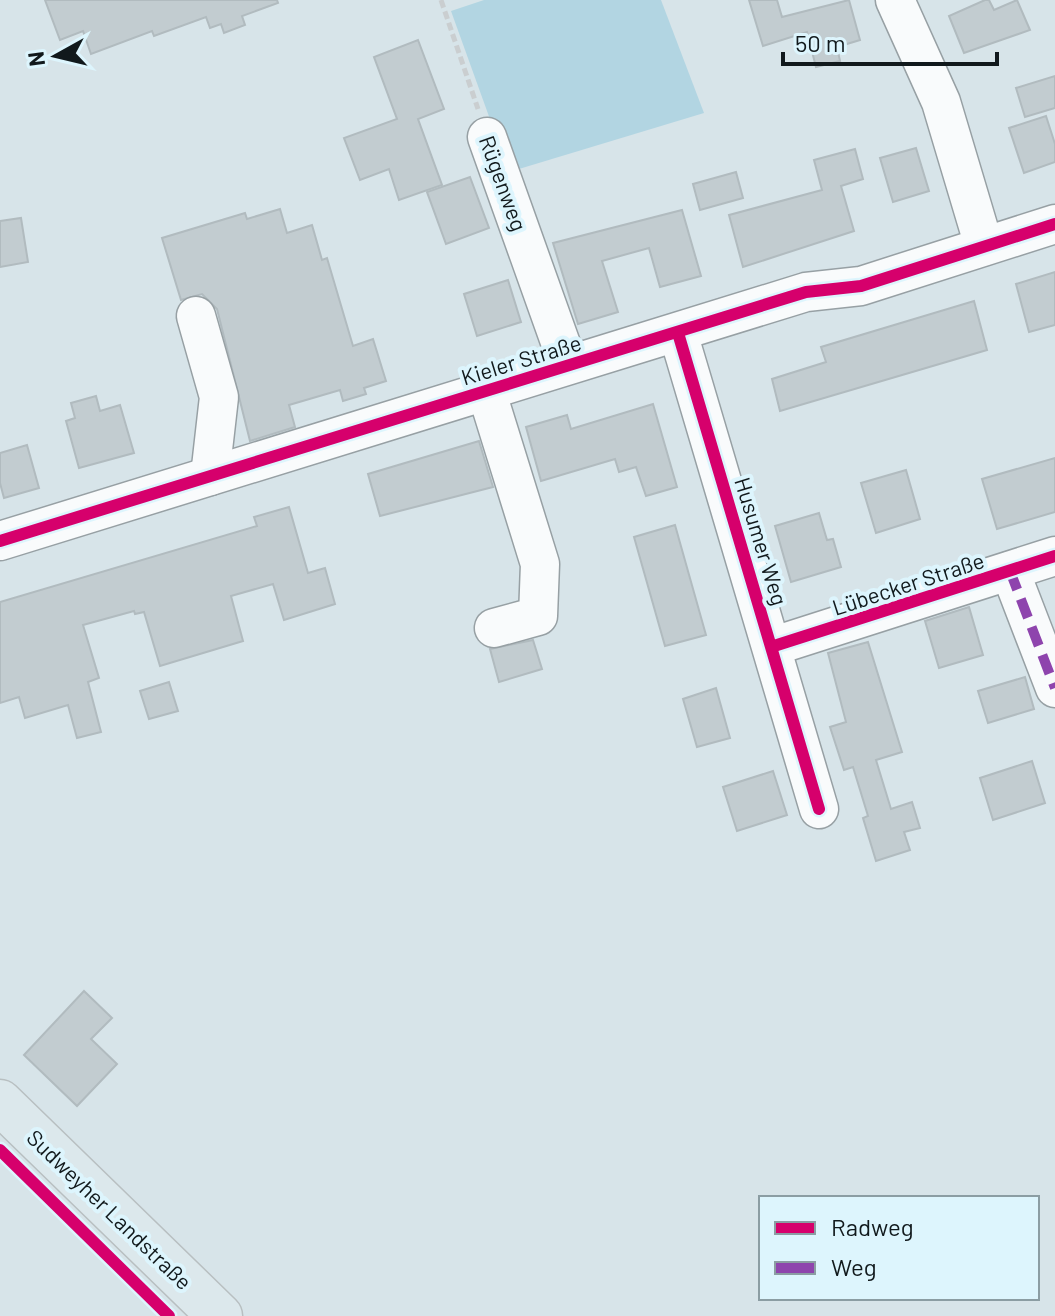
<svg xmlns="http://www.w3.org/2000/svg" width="1055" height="1316" font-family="Barlow,sans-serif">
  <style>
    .green { fill: #b2d5e2 }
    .building { fill: #c2ccd0; stroke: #b1bbbf; stroke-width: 2 }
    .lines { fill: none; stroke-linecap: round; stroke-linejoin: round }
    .minor-casing { stroke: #97a0a4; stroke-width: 41 }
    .major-casing { stroke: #b8bfc1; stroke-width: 47 }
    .path { stroke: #caced0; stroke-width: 5; stroke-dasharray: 8 4; stroke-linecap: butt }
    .minor { stroke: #f9fbfc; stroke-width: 38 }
    .major { stroke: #dce8ec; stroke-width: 44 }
    .quiet { stroke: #8e44ad; stroke-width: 10; stroke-dasharray: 20 10; stroke-linecap: butt }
    .cycleway-casing { stroke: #ddf5fd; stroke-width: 17 }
    .cycleway { stroke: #d6006c; stroke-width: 12 }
    .labels { text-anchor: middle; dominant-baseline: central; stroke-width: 8; stroke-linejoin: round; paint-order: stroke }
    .street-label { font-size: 22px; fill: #11191c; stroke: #ddf5fd }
  </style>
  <rect width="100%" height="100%" fill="#d7e4e9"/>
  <polygon class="green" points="484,0 661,0 704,113 509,172 451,11"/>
  <g class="building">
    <polygon points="45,0 277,0 278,3 242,16 245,25 224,33 221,24 210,28 206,17 154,36 152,31 91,54 83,31 60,40"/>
    <polygon points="749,0 777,0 782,17 849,0 860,40 837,47 840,61 816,67 807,32 763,46"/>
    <polygon points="985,0 989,0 994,10 1017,0 1030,30 964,53 949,16"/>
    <polygon points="418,40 444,109 418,119 442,185 399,200 389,169 360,180 344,138 397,119 374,57"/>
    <polygon points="1055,76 1055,108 1025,117 1016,88"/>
    <polygon points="1046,116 1055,144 1055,162 1024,173 1009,128"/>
    <polygon points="916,148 929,191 893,202 880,158"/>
    <polygon points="855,149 863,179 841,186 854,231 743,267 729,215 822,190 814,160"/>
    <polygon points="736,172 743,198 700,210 693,184"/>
    <polygon points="470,177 489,228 446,244 427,192"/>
    <polygon points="280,209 287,233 312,225 322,260 327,258 353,346 373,339 386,381 364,388 366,394 343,401 340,390 289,405 295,427 250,441 217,309 202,294 181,300 162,238 245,213 247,219"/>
    <polygon points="682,210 701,276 660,287 649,248 602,261 618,312 578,324 553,243"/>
    <polygon points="21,218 28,262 0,267 0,221"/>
    <polygon points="1055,272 1055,325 1029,332 1016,284"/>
    <polygon points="508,280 521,322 477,336 464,294"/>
    <polygon points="974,301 987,350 780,411 772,379 826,362 821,347"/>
    <polygon points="96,396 100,411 120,405 134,453 79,468 66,421 75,418 71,403"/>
    <polygon points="653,404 677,487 646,496 636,467 619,472 615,459 541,481 526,427 567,415 571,429"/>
    <polygon points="479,441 493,487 380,516 368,474"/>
    <polygon points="27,445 39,488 4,498 0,483 0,453"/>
    <polygon points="1055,458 1055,512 997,529 982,479"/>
    <polygon points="906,470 920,519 876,533 861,483"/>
    <polygon points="289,507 308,573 325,568 335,604 284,620 273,584 231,596 243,641 160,666 144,612 135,614 134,611 83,625 99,678 88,682 101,732 77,738 68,705 25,718 19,697 0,703 0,602 257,526 254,517"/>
    <polygon points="819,513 827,540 833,539 841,567 791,582 775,526"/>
    <polygon points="675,525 706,635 665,646 634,537"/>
    <polygon points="969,607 983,655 939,668 925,621"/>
    <polygon points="533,640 542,669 499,682 490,649"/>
    <polygon points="868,642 902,752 876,760 891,809 912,802 920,828 904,832 910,850 876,861 863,818 868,816 853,767 844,770 830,727 846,722 828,653"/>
    <polygon points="1025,677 1034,709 988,723 978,691"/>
    <polygon points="169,682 178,711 149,719 140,691"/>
    <polygon points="716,688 730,738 697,747 683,699"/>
    <polygon points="1032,761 1045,803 993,820 980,778"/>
    <polygon points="773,771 787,815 737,831 723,787"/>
    <polygon points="84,991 112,1018 91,1039 117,1064 77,1106 24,1055"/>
  </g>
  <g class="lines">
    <defs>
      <g id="minor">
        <polyline points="895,0 941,102 984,246"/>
        <polyline points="487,137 568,364"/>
        <polyline points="196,316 219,397 210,476"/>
        <polyline points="678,333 819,809"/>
        <polyline points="486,390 540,564 538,616 494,628"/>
        <polyline points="0,541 806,292 861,286 1055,224"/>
        <polyline points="1010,571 1055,688"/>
        <polyline points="774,646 1055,556"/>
      </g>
      <polyline id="major" points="0,1102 220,1316"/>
    </defs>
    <use href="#minor" class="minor-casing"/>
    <use href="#major" class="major-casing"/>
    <polyline class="path" points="441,0 478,109"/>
    <use href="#minor" class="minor"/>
    <use href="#major" class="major"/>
    <polyline class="quiet" points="1010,571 1055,688"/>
    <defs>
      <g id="cycleway">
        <polyline points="678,333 819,809"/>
        <polyline points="0,541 806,292 861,286 1055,224"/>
        <polyline points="774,646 1055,556"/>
        <polyline points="0,1150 169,1316"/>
      </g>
    </defs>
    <use href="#cycleway" class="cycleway-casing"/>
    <use href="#cycleway" class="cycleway"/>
  </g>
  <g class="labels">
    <g class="street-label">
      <text transform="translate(504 183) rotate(70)">Rügenweg</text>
      <text transform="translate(521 359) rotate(-17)">Kieler Straße</text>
      <text transform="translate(762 541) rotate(73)">Husumer Weg</text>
      <text transform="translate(908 583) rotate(-18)">Lübecker Straße</text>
      <text transform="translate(110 1209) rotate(44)">Sudweyher Landstraße</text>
    </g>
  </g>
  <rect x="759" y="1196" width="280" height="104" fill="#ddf5fd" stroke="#8b9da3" stroke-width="2"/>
  <rect x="775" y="1222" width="40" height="12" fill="#d6006c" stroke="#8b9da3" stroke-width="2"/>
  <text x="831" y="1236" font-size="24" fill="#11191c">Radweg</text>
  <rect x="775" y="1262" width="40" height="12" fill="#8e44ad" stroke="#8b9da3" stroke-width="2"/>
  <text x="831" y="1276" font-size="24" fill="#11191c">Weg</text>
  <g transform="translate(56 56) rotate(262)" stroke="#ddf5fd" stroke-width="6" paint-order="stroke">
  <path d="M0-6L14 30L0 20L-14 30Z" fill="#11191c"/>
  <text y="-12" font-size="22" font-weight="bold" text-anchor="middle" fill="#11191c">N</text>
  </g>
  <path d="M783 52v12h214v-12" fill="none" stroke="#11191c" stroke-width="4"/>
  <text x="795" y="52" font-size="24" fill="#11191c" stroke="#ddf5fd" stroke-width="6" paint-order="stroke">50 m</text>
</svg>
